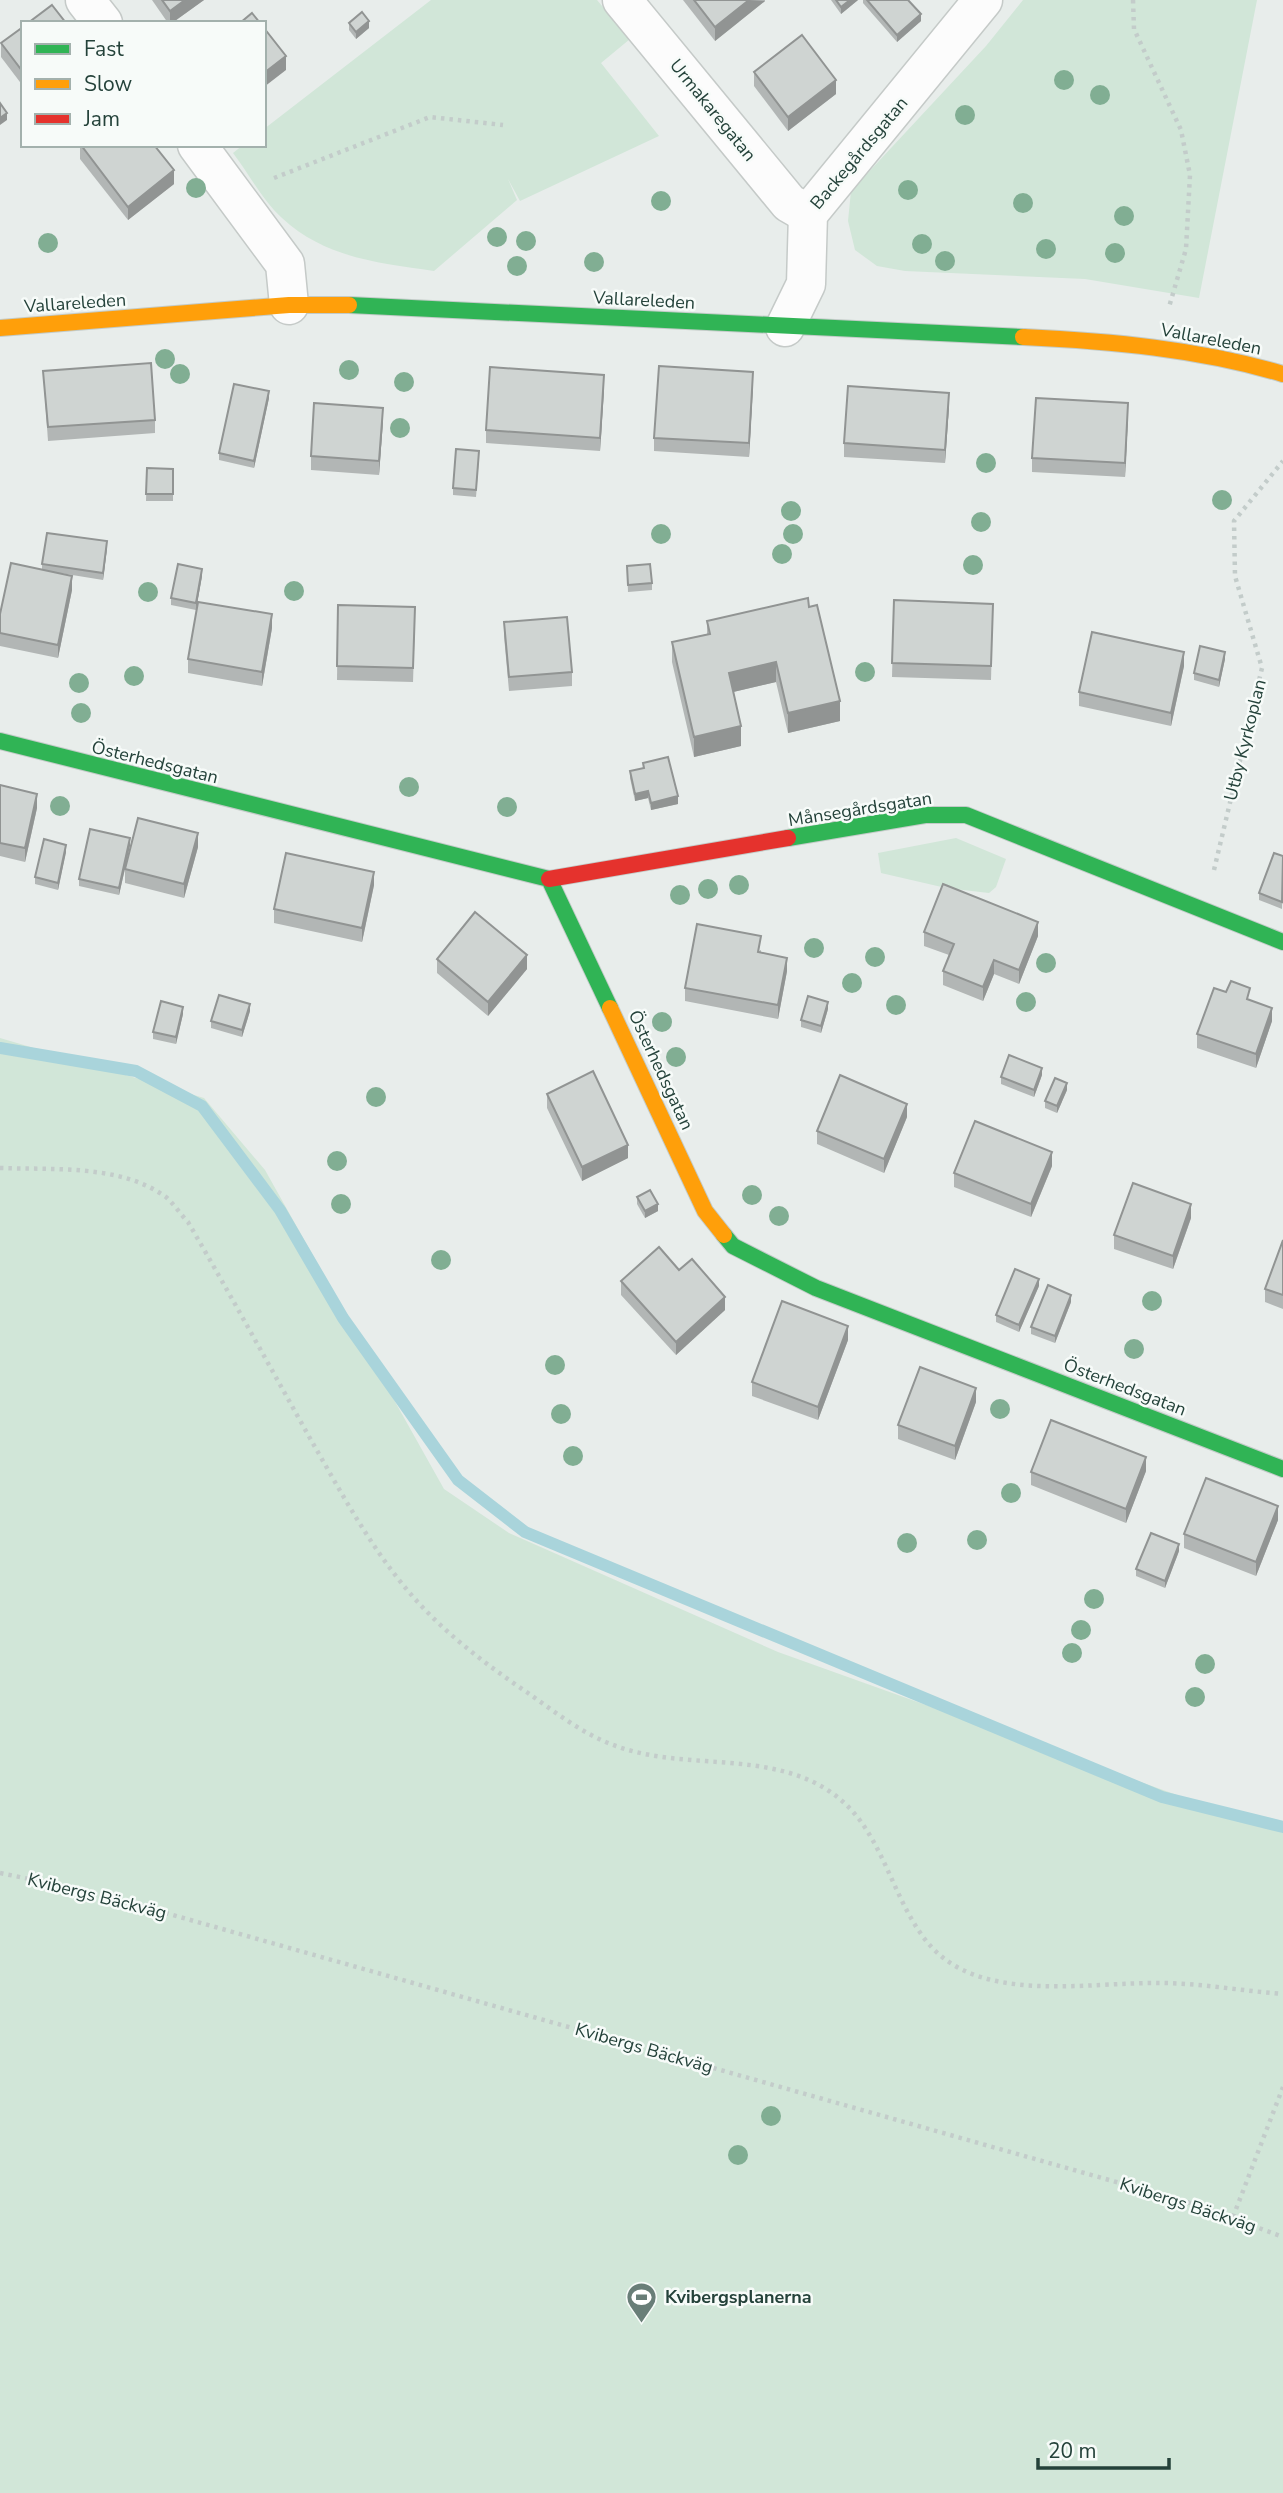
<svg xmlns="http://www.w3.org/2000/svg" width="1283" height="2493" font-family="'Nunito Sans',sans-serif">
  <style>
    .green { fill: #d1e6d8 }
    .lines { fill: none; stroke-linecap: round; stroke-linejoin: round }
    .stream { stroke: #a9d4db; stroke-width: 12 }
    .street-casing { stroke: #c5cac8; stroke-width: 41 }
    .fast-casing { stroke: #c3cbc8; stroke-width: 18 }
    .slow-casing { stroke: #c3cbc8; stroke-width: 18 }
    .jam-casing { stroke: #c3cbc8; stroke-width: 18 }
    .path { stroke: #c3ccca; stroke-width: 4.5; stroke-dasharray: 3.5 5; stroke-linecap: butt }
    .street { stroke: #fcfcfc; stroke-width: 38 }
    .fast { stroke: #30b455; stroke-width: 16 }
    .slow { stroke: #ff9f0a; stroke-width: 16 }
    .jam { stroke: #e5322d; stroke-width: 16 }
    .tree { fill: #81ae93 }
    .wall { fill: #b2b6b5 }
    .shaded-wall { fill: #919493 }
    .building { fill: #cfd4d2; stroke: #919493; stroke-width: 2 }
    .labels { text-anchor: middle; dominant-baseline: central; stroke-width: 5; stroke-linejoin: round; paint-order: stroke }
    .street-label { font-size: 18px; fill: #24423a; stroke: #f7fbf9 }
    .poi-label { font-size: 18px; font-weight: bold; fill: #24423a; stroke: #f7fbf9; text-anchor: start }
  </style>
  <rect width="100%" height="100%" fill="#e8edeb"/>
  <g class="green">
    <path d="M431,0H597L630,39L601,63L659,136L520,201L508,179L517,200L434,271C379,263 325,258 282,218C263,201 249,174 233,153L243,145H264V129Z"/>
    <polygon points="1023,0 1257,0 1199,298 1085,279 905,271 877,266 855,250 848,221 851,191 986,46"/>
    <polygon points="956,838 1006,859 996,887 989,893 946,888 881,873 878,853"/>
    <polygon points="0,1038 204,1098 265,1170 444,1489 509,1533 778,1652 1283,1833 1283,2493 0,2493"/>
  </g>
  <g class="lines">
    <polyline class="stream" points="0,1048 136,1071 202,1106 280,1210 343,1318 458,1480 525,1532 1162,1797 1283,1827"/>
    <defs>
      <g id="street">
        <polyline points="85,0 103,23"/>
        <polyline points="622,0 789,203 808,214"/>
        <polyline points="197,145 285,264 289,305"/>
        <polyline points="785,327 806,284 808,214 983,0"/>
      </g>
      <g id="fast">
        <polyline points="349,305 1023,337"/>
        <polyline points="0,741 549,879 610,1008"/>
        <polyline points="788,838 925,815 966,815 1283,942"/>
        <polyline points="724,1235 733,1246 816,1288 1283,1469"/>
      </g>
      <g id="slow">
        <polyline points="0,328 289,305 349,305"/>
        <path d="M1023,337C1110,341 1199,349 1283,374"/>
        <polyline points="610,1008 705,1211 724,1235"/>
      </g>
      <polyline id="jam" points="549,879 788,838"/>
    </defs>
    <use href="#street" class="street-casing"/>
    <use href="#fast" class="fast-casing"/>
    <use href="#slow" class="slow-casing"/>
    <use href="#jam" class="jam-casing"/>
    <g class="path">
      <polyline points="1133,0 1134,29 1181,130 1190,175 1186,249 1169,307"/>
      <polyline points="274,178 430,117 503,125"/>
      <polyline points="1214,870 1262,668 1235,576 1234,521 1283,461"/>
      <path d="M0,1168C54,1170 120,1164 166,1197C174,1204 181,1215 188,1222C230,1294 270,1367 311,1440C342,1494 373,1552 415,1599C447,1635 488,1666 528,1693C555,1712 584,1735 616,1746C684,1771 767,1750 829,1791C883,1826 889,1896 928,1943C979,2005 1088,1982 1159,1983C1200,1983 1242,1991 1283,1994"/>
      <polyline points="0,1873 88,1891 1194,2204 1283,2237"/>
      <polyline points="1233,2217 1283,2087"/>
    </g>
    <use href="#street" class="street"/>
    <use href="#fast" class="fast"/>
    <use href="#slow" class="slow"/>
    <use href="#jam" class="jam"/>
  </g>
  <g class="tree">
    <circle cx="1064" cy="80" r="10"/>
    <circle cx="1100" cy="95" r="10"/>
    <circle cx="965" cy="115" r="10"/>
    <circle cx="196" cy="188" r="10"/>
    <circle cx="908" cy="190" r="10"/>
    <circle cx="661" cy="201" r="10"/>
    <circle cx="1023" cy="203" r="10"/>
    <circle cx="1124" cy="216" r="10"/>
    <circle cx="497" cy="237" r="10"/>
    <circle cx="526" cy="241" r="10"/>
    <circle cx="48" cy="243" r="10"/>
    <circle cx="922" cy="244" r="10"/>
    <circle cx="1046" cy="249" r="10"/>
    <circle cx="1115" cy="253" r="10"/>
    <circle cx="945" cy="261" r="10"/>
    <circle cx="594" cy="262" r="10"/>
    <circle cx="517" cy="266" r="10"/>
    <circle cx="165" cy="359" r="10"/>
    <circle cx="349" cy="370" r="10"/>
    <circle cx="180" cy="374" r="10"/>
    <circle cx="404" cy="382" r="10"/>
    <circle cx="400" cy="428" r="10"/>
    <circle cx="986" cy="463" r="10"/>
    <circle cx="1222" cy="500" r="10"/>
    <circle cx="791" cy="511" r="10"/>
    <circle cx="981" cy="522" r="10"/>
    <circle cx="661" cy="534" r="10"/>
    <circle cx="793" cy="534" r="10"/>
    <circle cx="782" cy="554" r="10"/>
    <circle cx="973" cy="565" r="10"/>
    <circle cx="294" cy="591" r="10"/>
    <circle cx="148" cy="592" r="10"/>
    <circle cx="865" cy="672" r="10"/>
    <circle cx="134" cy="676" r="10"/>
    <circle cx="79" cy="683" r="10"/>
    <circle cx="81" cy="713" r="10"/>
    <circle cx="409" cy="787" r="10"/>
    <circle cx="60" cy="806" r="10"/>
    <circle cx="507" cy="807" r="10"/>
    <circle cx="739" cy="885" r="10"/>
    <circle cx="708" cy="889" r="10"/>
    <circle cx="680" cy="895" r="10"/>
    <circle cx="814" cy="948" r="10"/>
    <circle cx="875" cy="957" r="10"/>
    <circle cx="1046" cy="963" r="10"/>
    <circle cx="852" cy="983" r="10"/>
    <circle cx="1026" cy="1002" r="10"/>
    <circle cx="896" cy="1005" r="10"/>
    <circle cx="662" cy="1022" r="10"/>
    <circle cx="676" cy="1057" r="10"/>
    <circle cx="376" cy="1097" r="10"/>
    <circle cx="337" cy="1161" r="10"/>
    <circle cx="752" cy="1195" r="10"/>
    <circle cx="341" cy="1204" r="10"/>
    <circle cx="779" cy="1216" r="10"/>
    <circle cx="441" cy="1260" r="10"/>
    <circle cx="1152" cy="1301" r="10"/>
    <circle cx="1134" cy="1349" r="10"/>
    <circle cx="555" cy="1365" r="10"/>
    <circle cx="1000" cy="1409" r="10"/>
    <circle cx="561" cy="1414" r="10"/>
    <circle cx="573" cy="1456" r="10"/>
    <circle cx="1011" cy="1493" r="10"/>
    <circle cx="977" cy="1540" r="10"/>
    <circle cx="907" cy="1543" r="10"/>
    <circle cx="1094" cy="1599" r="10"/>
    <circle cx="1081" cy="1630" r="10"/>
    <circle cx="1072" cy="1653" r="10"/>
    <circle cx="1205" cy="1664" r="10"/>
    <circle cx="1195" cy="1697" r="10"/>
    <circle cx="771" cy="2116" r="10"/>
    <circle cx="738" cy="2155" r="10"/>
  </g>
  <g class="wall">
    <polygon points="152,0 204,0 172,23 168,23"/>
    <polygon points="683,0 765,0 765,1 715,41"/>
    <polygon points="831,0 858,0 841,14"/>
    <polygon points="863,0 908,0 921,21 897,42 863,3"/>
    <polygon points="349,23 369,28 356,39 349,30"/>
    <polygon points="23,27 23,86 1,57 1,43"/>
    <polygon points="754,72 836,94 788,131 754,86"/>
    <polygon points="80,146 174,184 128,220 80,159"/>
    <polygon points="43,371 155,420 155,433 48,441"/>
    <polygon points="753,386 749,457 654,451 654,438"/>
    <polygon points="604,389 600,451 486,443 486,430"/>
    <polygon points="269,398 254,468 219,460 219,453"/>
    <polygon points="949,406 945,463 844,457 844,443"/>
    <polygon points="1128,417 1125,477 1032,472 1032,458"/>
    <polygon points="383,421 379,475 311,470 311,456"/>
    <polygon points="479,458 476,497 453,495 453,488"/>
    <polygon points="147,468 173,469 173,501 146,501"/>
    <polygon points="107,548 103,580 60,573 72,590 58,658 0,646 0,614 42,570 42,564"/>
    <polygon points="627,566 652,583 652,590 628,592"/>
    <polygon points="202,576 196,610 171,605 171,598"/>
    <polygon points="894,600 993,604 991,680 892,677"/>
    <polygon points="338,605 415,621 413,682 337,680"/>
    <polygon points="809,607 840,721 788,733 776,682 733,692 741,746 694,757 672,662 672,642 707,634 707,621"/>
    <polygon points="504,622 572,672 572,686 509,691 504,636"/>
    <polygon points="272,628 262,686 188,673 188,659"/>
    <polygon points="1225,659 1219,687 1194,680 1194,673"/>
    <polygon points="1184,666 1171,726 1079,706 1079,692"/>
    <polygon points="643,763 678,804 651,810 648,798 635,801 630,778 630,771 643,768"/>
    <polygon points="0,785 37,808 25,862 0,856"/>
    <polygon points="198,847 184,898 125,883 125,869 119,895 79,886 79,879"/>
    <polygon points="66,852 58,890 35,884 35,877"/>
    <polygon points="1283,856 1282,909 1259,900 1259,893"/>
    <polygon points="374,885 362,942 274,923 274,909"/>
    <polygon points="924,932 1038,936 1019,984 994,974 983,1001 943,985 943,971 949,955 924,946"/>
    <polygon points="761,950 761,953 787,971 778,1019 685,1001 685,988"/>
    <polygon points="437,959 527,969 488,1016 437,973"/>
    <polygon points="1250,1000 1272,1021 1256,1068 1197,1048 1197,1034"/>
    <polygon points="828,1009 821,1033 801,1027 801,1020"/>
    <polygon points="250,1011 242,1037 211,1028 211,1021"/>
    <polygon points="183,1014 176,1044 153,1039 153,1032"/>
    <polygon points="1042,1075 1034,1097 1001,1084 1001,1077"/>
    <polygon points="1067,1090 1057,1113 1045,1108 1045,1101"/>
    <polygon points="547,1094 628,1158 582,1181 547,1108"/>
    <polygon points="907,1117 884,1173 817,1144 817,1131"/>
    <polygon points="1052,1166 1031,1217 954,1187 954,1173"/>
    <polygon points="637,1197 658,1211 645,1218 637,1204"/>
    <polygon points="1191,1218 1173,1269 1114,1249 1114,1235"/>
    <polygon points="1283,1240 1283,1309 1265,1302 1265,1289"/>
    <polygon points="679,1270 725,1310 676,1355 621,1295 621,1281"/>
    <polygon points="1039,1286 1019,1332 996,1322 996,1315"/>
    <polygon points="1071,1302 1055,1343 1031,1334 1031,1327"/>
    <polygon points="848,1340 818,1420 752,1396 752,1382"/>
    <polygon points="976,1402 955,1460 898,1439 898,1425"/>
    <polygon points="1146,1471 1126,1523 1031,1485 1031,1472"/>
    <polygon points="1278,1520 1256,1576 1184,1548 1184,1534"/>
    <polygon points="1179,1551 1165,1588 1136,1576 1136,1569"/>
  </g>
  <g class="shaded-wall">
    <polygon points="185,0 204,0 172,23 170,23 170,11"/>
    <polygon points="749,0 765,1 715,41 715,27"/>
    <polygon points="850,0 858,0 841,14 841,7"/>
    <polygon points="921,14 921,21 897,42 897,35"/>
    <polygon points="369,21 369,28 356,39 356,32"/>
    <polygon points="286,56 286,70 264,87 264,73"/>
    <polygon points="836,80 836,94 788,131 788,117"/>
    <polygon points="7,113 7,120 0,125 0,118"/>
    <polygon points="174,170 174,184 128,220 128,207"/>
    <polygon points="753,372 753,386 749,457 749,443"/>
    <polygon points="604,375 604,389 600,451 600,438"/>
    <polygon points="269,391 269,398 254,468 254,461"/>
    <polygon points="949,393 949,406 945,463 945,450"/>
    <polygon points="1128,403 1128,417 1125,477 1125,463"/>
    <polygon points="383,408 383,421 379,475 379,461"/>
    <polygon points="107,541 107,548 103,580 103,573"/>
    <polygon points="202,569 202,576 196,610 196,603"/>
    <polygon points="72,576 72,590 58,658 58,645"/>
    <polygon points="272,614 272,628 262,686 262,672"/>
    <polygon points="1184,652 1184,666 1171,726 1171,713"/>
    <polygon points="1225,652 1225,659 1219,687 1219,680"/>
    <polygon points="776,662 776,682 729,693 729,673"/>
    <polygon points="840,701 840,721 788,733 788,713"/>
    <polygon points="741,726 741,746 694,757 694,737"/>
    <polygon points="648,791 648,798 635,801 635,794"/>
    <polygon points="37,794 37,808 25,862 25,848"/>
    <polygon points="678,796 678,804 651,810 651,803"/>
    <polygon points="198,833 198,847 184,898 184,884"/>
    <polygon points="130,838 130,846 119,895 119,888"/>
    <polygon points="66,845 66,852 58,890 58,883"/>
    <polygon points="374,872 374,885 362,942 362,928"/>
    <polygon points="1038,922 1038,936 1019,984 1019,970"/>
    <polygon points="527,955 527,969 488,1016 488,1002"/>
    <polygon points="787,958 787,971 778,1019 778,1005"/>
    <polygon points="994,960 994,974 983,1001 983,987"/>
    <polygon points="828,1002 828,1009 821,1033 821,1026"/>
    <polygon points="250,1004 250,1011 242,1037 242,1030"/>
    <polygon points="183,1007 183,1014 176,1044 176,1037"/>
    <polygon points="1272,1008 1272,1021 1256,1068 1256,1054"/>
    <polygon points="1042,1068 1042,1075 1034,1097 1034,1090"/>
    <polygon points="1067,1083 1067,1090 1057,1113 1057,1106"/>
    <polygon points="907,1104 907,1117 884,1173 884,1159"/>
    <polygon points="628,1145 628,1158 582,1181 582,1167"/>
    <polygon points="1052,1152 1052,1166 1031,1217 1031,1204"/>
    <polygon points="658,1204 658,1211 645,1218 645,1211"/>
    <polygon points="1191,1204 1191,1218 1173,1269 1173,1256"/>
    <polygon points="1039,1279 1039,1286 1019,1332 1019,1325"/>
    <polygon points="1071,1295 1071,1302 1055,1343 1055,1336"/>
    <polygon points="725,1297 725,1310 676,1355 676,1342"/>
    <polygon points="848,1326 848,1340 818,1420 818,1407"/>
    <polygon points="976,1388 976,1402 955,1460 955,1446"/>
    <polygon points="1146,1457 1146,1471 1126,1523 1126,1509"/>
    <polygon points="1278,1506 1278,1520 1256,1576 1256,1562"/>
    <polygon points="1179,1544 1179,1551 1165,1588 1165,1581"/>
  </g>
  <g class="building">
    <polygon points="162,0 185,0 170,11"/>
    <polygon points="694,0 749,0 715,27"/>
    <polygon points="836,0 850,0 841,7"/>
    <polygon points="867,0 908,0 921,14 897,35"/>
    <polygon points="52,5 66,23 28,23"/>
    <polygon points="362,12 369,21 356,32 349,23"/>
    <polygon points="252,13 260,23 240,23"/>
    <polygon points="23,27 23,72 1,43"/>
    <polygon points="264,28 286,56 264,73"/>
    <polygon points="802,35 836,80 788,117 754,72"/>
    <polygon points="0,103 7,113 0,118"/>
    <polygon points="81,145 154,145 174,170 128,207"/>
    <polygon points="151,363 155,420 48,427 43,371"/>
    <polygon points="659,366 753,372 749,443 654,438"/>
    <polygon points="490,367 604,375 600,438 486,430"/>
    <polygon points="234,384 269,391 254,461 219,453"/>
    <polygon points="848,386 949,393 945,450 844,443"/>
    <polygon points="1036,398 1128,403 1125,463 1032,458"/>
    <polygon points="314,403 383,408 379,461 311,456"/>
    <polygon points="456,449 479,451 476,490 453,488"/>
    <polygon points="147,468 173,469 173,494 146,494"/>
    <polygon points="47,533 107,541 103,573 42,564"/>
    <polygon points="11,563 72,576 58,645 0,633 0,614"/>
    <polygon points="178,564 202,569 196,603 171,598"/>
    <polygon points="650,564 652,583 628,585 627,566"/>
    <polygon points="808,598 809,607 817,605 840,701 788,713 776,662 729,673 741,726 694,737 672,642 710,634 707,621"/>
    <polygon points="894,600 993,604 991,666 892,663"/>
    <polygon points="198,602 272,614 262,672 188,659"/>
    <polygon points="338,605 415,607 413,668 337,666"/>
    <polygon points="567,617 572,672 509,677 504,622"/>
    <polygon points="1092,632 1184,652 1171,713 1079,692"/>
    <polygon points="1200,646 1225,652 1219,680 1194,673"/>
    <polygon points="668,757 678,796 651,803 648,791 635,794 630,771 644,768 643,763"/>
    <polygon points="0,785 37,794 25,848 0,843"/>
    <polygon points="138,818 198,833 184,884 125,869"/>
    <polygon points="90,829 130,838 119,888 79,879"/>
    <polygon points="44,839 66,845 58,883 35,877"/>
    <polygon points="286,853 374,872 362,928 274,909"/>
    <polygon points="1274,853 1283,856 1282,902 1259,893"/>
    <polygon points="943,884 1038,922 1019,970 994,960 983,987 943,971 954,944 924,932"/>
    <polygon points="475,912 527,955 488,1002 437,959"/>
    <polygon points="697,924 761,936 758,952 787,958 778,1005 685,988"/>
    <polygon points="1231,981 1250,988 1247,999 1272,1008 1256,1054 1197,1034 1214,988 1226,992"/>
    <polygon points="219,995 250,1004 242,1030 211,1021"/>
    <polygon points="808,996 828,1002 821,1026 801,1020"/>
    <polygon points="161,1001 183,1007 176,1037 153,1032"/>
    <polygon points="1009,1055 1042,1068 1034,1090 1001,1077"/>
    <polygon points="593,1071 628,1145 582,1167 547,1094"/>
    <polygon points="840,1075 907,1104 884,1159 817,1131"/>
    <polygon points="1055,1078 1067,1083 1057,1106 1045,1101"/>
    <polygon points="975,1121 1052,1152 1031,1204 954,1173"/>
    <polygon points="1133,1183 1191,1204 1173,1256 1114,1235"/>
    <polygon points="650,1190 658,1204 645,1211 637,1197"/>
    <polygon points="1283,1240 1283,1295 1265,1289"/>
    <polygon points="659,1247 679,1270 692,1259 725,1297 676,1342 621,1281"/>
    <polygon points="1015,1269 1039,1279 1019,1325 996,1315"/>
    <polygon points="1048,1285 1071,1295 1055,1336 1031,1327"/>
    <polygon points="782,1301 848,1326 818,1407 752,1382"/>
    <polygon points="920,1367 976,1388 955,1446 898,1425"/>
    <polygon points="1051,1420 1146,1457 1126,1509 1031,1472"/>
    <polygon points="1206,1478 1278,1506 1256,1562 1184,1534"/>
    <polygon points="1151,1533 1179,1544 1165,1581 1136,1569"/>
  </g>
  <defs>
    <symbol id="stadium-pin" viewBox="-11 -11 22 30"><path d="M0 17L-7.5 6A9.5 9.5 0 1 1 7.5 6Z" fill="#697e78" stroke="#f7fbf9"/><path d="M0-5a6.5 5 0 1 0 0 10a6.5 5 0 1 0 0-10ZM-3.5-1.8h7v3.6h-7Z" fill="#fff"/></symbol>
  </defs>
  <g fill-rule="evenodd">
    <use href="#stadium-pin" x="624" y="2280" width="35" height="47"/>
  </g>
  <g class="labels">
    <g class="street-label">
      <text transform="translate(713 110) rotate(51)">Urmakaregatan</text>
      <text transform="translate(859 153) rotate(-50)">Backegårdsgatan</text>
      <text transform="translate(644 300) rotate(3)">Vallareleden</text>
      <text transform="translate(75 303) rotate(-4)">Vallareleden</text>
      <text transform="translate(1211 339) rotate(11)">Vallareleden</text>
      <text transform="translate(1245 740) rotate(-76)">Utby Kyrkoplan</text>
      <text transform="translate(155 762) rotate(14)">Österhedsgatan</text>
      <text transform="translate(860 809) rotate(-9)">Månsegårdsgatan</text>
      <text transform="translate(661 1070) rotate(65)">Österhedsgatan</text>
      <text transform="translate(1125 1387) rotate(21)">Österhedsgatan</text>
      <text transform="translate(97 1896) rotate(14)">Kvibergs Bäckväg</text>
      <text transform="translate(644 2048) rotate(16)">Kvibergs Bäckväg</text>
      <text transform="translate(1188 2205) rotate(18)">Kvibergs Bäckväg</text>
    </g>
    <g class="poi-label">
      <text x="665" y="2297">Kvibergsplanerna</text>
    </g>
  </g>
  <rect x="21" y="21" width="245" height="126" fill="#f7fbf9" stroke="#a3b1ad" stroke-width="2"/>
  <rect x="35" y="44" width="35" height="10" fill="#30b455" stroke="#a3b1ad" stroke-width="2"/>
  <text x="84" y="56" font-size="21" fill="#24423a">Fast</text>
  <rect x="35" y="79" width="35" height="10" fill="#ff9f0a" stroke="#a3b1ad" stroke-width="2"/>
  <text x="84" y="91" font-size="21" fill="#24423a">Slow</text>
  <rect x="35" y="114" width="35" height="10" fill="#e5322d" stroke="#a3b1ad" stroke-width="2"/>
  <text x="84" y="126" font-size="21" fill="#24423a">Jam</text>
  <path d="M1038 2458v10h131v-10" fill="none" stroke="#24423a" stroke-width="3.5"/>
  <text x="1048" y="2458" font-size="21" fill="#24423a" stroke="#f7fbf9" stroke-width="5" paint-order="stroke">20 m</text>
</svg>
